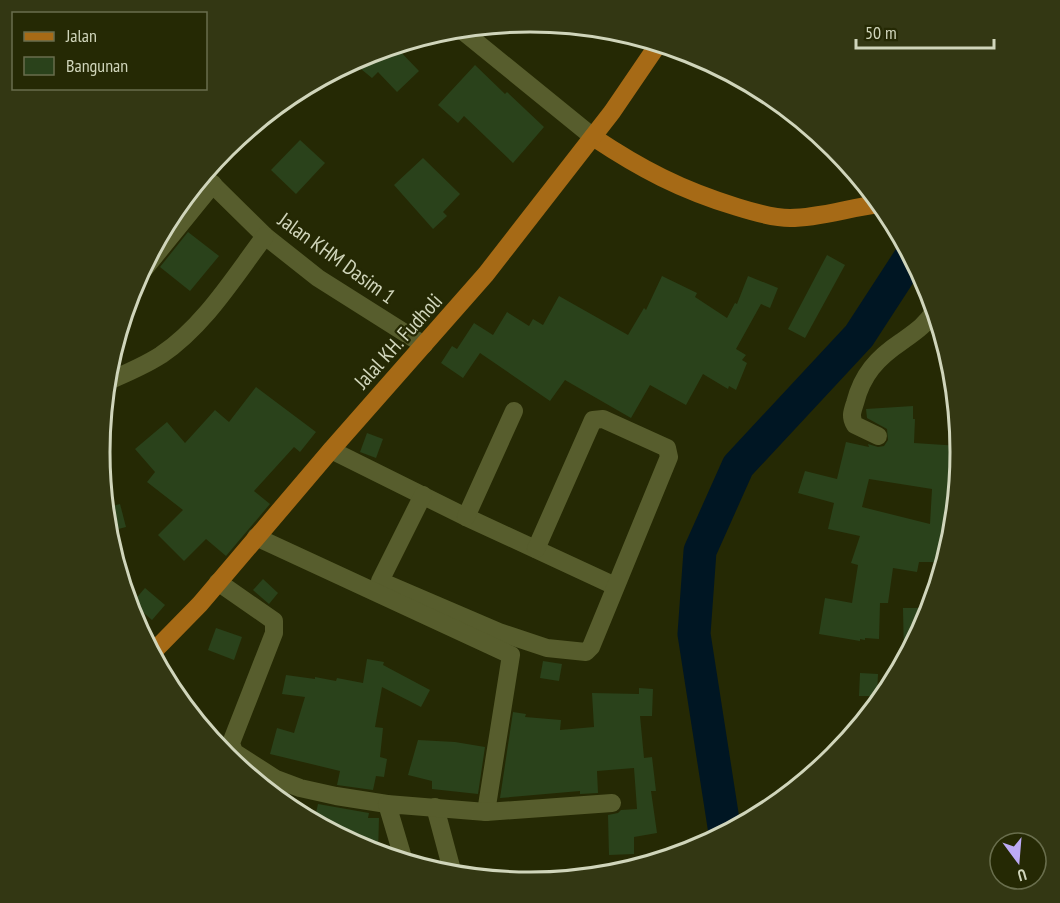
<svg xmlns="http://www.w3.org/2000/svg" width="1060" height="903" font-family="'PT Sans Narrow',sans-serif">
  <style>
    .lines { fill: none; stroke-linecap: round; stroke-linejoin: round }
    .river { stroke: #001623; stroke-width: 33 }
    .building { fill: #2a421b; fill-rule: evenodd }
    .minor { stroke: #575d2d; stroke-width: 18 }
    .major { stroke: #a66a16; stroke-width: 18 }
    .labels { text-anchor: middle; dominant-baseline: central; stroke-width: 4.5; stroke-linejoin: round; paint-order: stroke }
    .street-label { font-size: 21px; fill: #d0d5bb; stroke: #252904 }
    .rim { fill: none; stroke: #d0d5bb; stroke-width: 3 }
  </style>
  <rect width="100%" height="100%" fill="#252904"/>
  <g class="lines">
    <polyline class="river" points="725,833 694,634 700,551 738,466 859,336 911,256"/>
  </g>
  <g class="building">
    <polygon points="394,45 419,71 397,92 378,72 372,78 361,69 379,50"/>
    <polygon points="475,65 505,94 507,92 544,127 513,163 464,116 458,123 438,105"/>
    <polygon points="300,140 325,163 296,194 271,170"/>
    <polygon points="423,158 460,194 443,212 447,216 433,229 394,185"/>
    <polygon points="188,232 219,256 190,291 160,267"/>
    <polygon points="827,255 845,265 805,338 788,329"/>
    <polygon points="662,276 697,293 695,297 727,318 735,303 737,304 748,276 778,288 770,308 761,304 736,349 746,355 742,360 747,363 736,390 729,386 728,389 703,374 686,405 650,385 631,418 565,380 550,401 480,353 463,378 441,363 452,346 457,349 474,323 493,335 507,312 529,326 533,319 543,325 559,296 628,335 644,308 646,310"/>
    <polygon points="256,387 316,432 300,452 294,447 254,491 270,504 226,556 206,539 184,561 158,535 183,510 147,482 155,472 135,449 167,422 185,443 215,410 229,422"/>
    <path d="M913,406V419H915L914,443L960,446L958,472H955L953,519H946L944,562H919L917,572L893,568L888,603H880L879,639L865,638V640L860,639V641L819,634L825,598L852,603L858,565L851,563L860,536L828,529L834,503L798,493L805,471L837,479L846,442L869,447L868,444L878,447L884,446L888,440L887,429L867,418L866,409ZM869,479L932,489L930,524L862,507Z"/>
    <polygon points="367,433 383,439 376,458 360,452"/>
    <polygon points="120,504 126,527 107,532 105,508"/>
    <polygon points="263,579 278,593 269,604 253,590"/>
    <polygon points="145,588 165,605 152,620 132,603"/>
    <polygon points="903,608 921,608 920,630 904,661"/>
    <polygon points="216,628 242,637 234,660 208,650"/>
    <polygon points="367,659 384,662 383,665 430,690 421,707 382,687 375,727 383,728 380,757 387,759 384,777 376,776 373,790 337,785 340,771 270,754 277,728 294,733 305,697 282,694 286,675 315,679 315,677 336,681 337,678 363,683"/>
    <polygon points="543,661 562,664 559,681 540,678"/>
    <polygon points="860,673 878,674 877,696 859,696"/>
    <polygon points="639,688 653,689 652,716 640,716 644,758 652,757 656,791 651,791 657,833 634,837 634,854 609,855 608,815 618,813 621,810 637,809 634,768 597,771 598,793 580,794 580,791 500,798 513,712 526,714 525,717 561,720 560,730 594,727 592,693 639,694"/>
    <polygon points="418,740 455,742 485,747 478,794 432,789 432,781 408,775"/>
    <polygon points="318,804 369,813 368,818 379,818 378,853 365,849 314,822"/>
  </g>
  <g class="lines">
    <g class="minor">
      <polyline points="459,28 593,137"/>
      <polyline points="203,175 265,236 318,278 424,345"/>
      <polyline points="136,279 213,184"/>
      <path d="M106,382C125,374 144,366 161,355C205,325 234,277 265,236"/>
      <path d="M878,436L855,425C850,417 852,412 855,403C862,375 877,358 901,342C915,332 926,325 935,310"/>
      <polyline points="331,450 466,517 615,586"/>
      <polyline points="423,495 380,581 499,632 547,648 586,652 591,647 669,457 667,448 603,419 593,420 536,549"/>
      <polyline points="466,517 514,411"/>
      <polyline points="256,537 511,655 486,812"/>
      <polyline points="218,582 274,621 274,633 231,743 234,752 276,779 300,788 336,796 387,804"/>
      <polyline points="435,807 453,874"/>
      <polyline points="404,861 387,804 486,812 612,803"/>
    </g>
    <g class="major">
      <path d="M593,137C641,169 681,190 737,207C753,212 773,218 790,218C822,218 850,207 881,204"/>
      <polyline points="152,653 200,604 331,450 486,274 612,112 659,43"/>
    </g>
  </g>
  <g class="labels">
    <g class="street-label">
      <text transform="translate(337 258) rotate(36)">Jalan KHM Dasim 1</text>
      <text transform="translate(398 341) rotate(-48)">Jalal KH. Fudholi</text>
    </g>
  </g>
  <path d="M0 0H1060V903H0ZM110 452a420 420 0 1 1 840 0a420 420 0 1 1-840 0Z" fill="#333713" fill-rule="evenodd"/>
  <path class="rim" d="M110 452a420 420 0 1 1 840 0a420 420 0 1 1-840 0Z"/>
  <rect x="12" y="12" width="195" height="78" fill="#252904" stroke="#696e4d" stroke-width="1.5"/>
  <rect x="24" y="32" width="30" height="9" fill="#a66a16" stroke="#696e4d" stroke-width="1.5"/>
  <text x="66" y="42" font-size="18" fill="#d0d5bb">Jalan</text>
  <rect x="24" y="57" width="30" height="18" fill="#2a421b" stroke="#696e4d" stroke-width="1.5"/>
  <text x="66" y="72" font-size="18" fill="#d0d5bb">Bangunan</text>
  <g transform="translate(1018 861) rotate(164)"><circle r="28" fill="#252904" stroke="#696e4d" stroke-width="1.5"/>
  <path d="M0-4.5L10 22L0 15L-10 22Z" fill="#bcaaf5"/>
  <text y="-9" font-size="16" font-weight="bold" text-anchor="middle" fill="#d0d5bb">U</text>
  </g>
  <path d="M856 39v9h138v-9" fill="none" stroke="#d0d5bb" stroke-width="3"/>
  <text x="865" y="39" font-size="18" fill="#d0d5bb" stroke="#252904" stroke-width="4.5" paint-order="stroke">50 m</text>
</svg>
